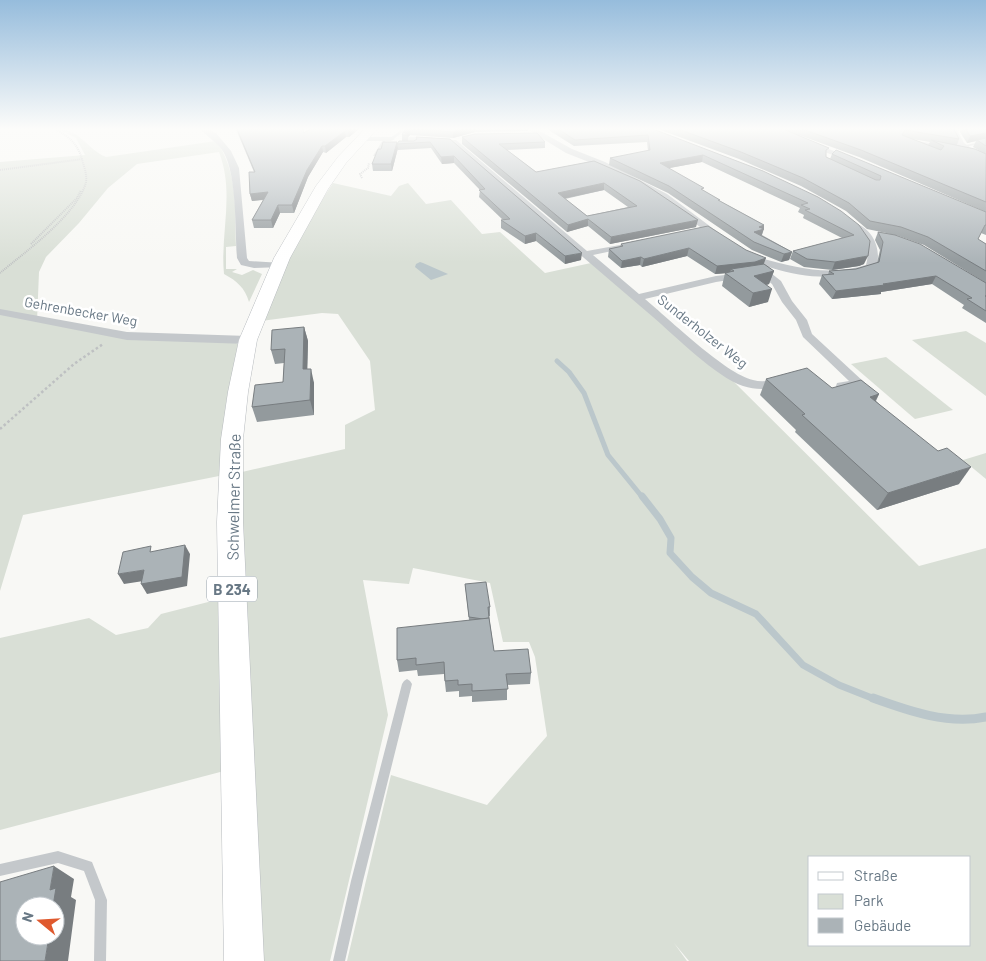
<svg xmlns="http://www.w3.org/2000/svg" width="986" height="961" font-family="Barlow,sans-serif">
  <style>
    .green { fill: #d9dfd6; fill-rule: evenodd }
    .water { fill: #bbc7cb }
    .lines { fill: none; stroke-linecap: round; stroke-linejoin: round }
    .stream-far2 { stroke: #bbc7cb; stroke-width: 5 }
    .stream-far1 { stroke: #bbc7cb; stroke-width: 7 }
    .stream { stroke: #bbc7cb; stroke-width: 9 }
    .primary-casing { stroke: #b7bbbf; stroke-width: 1 }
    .path-far1 { stroke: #bec0c2; stroke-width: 2; stroke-dasharray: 1 1; stroke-linecap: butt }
    .path { stroke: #bec0c2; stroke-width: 2.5; stroke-dasharray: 2.5 2.5; stroke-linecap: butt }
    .lane { fill: #c4c8cb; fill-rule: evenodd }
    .street { fill: #c4c8cb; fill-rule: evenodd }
    .primary { fill: #fff; fill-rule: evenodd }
    .wall { fill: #939a9d; fill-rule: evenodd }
    .shaded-wall { fill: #787d80 }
    .building { fill: #abb3b7; stroke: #787d80; fill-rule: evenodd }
    .labels { text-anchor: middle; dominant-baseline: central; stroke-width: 5; stroke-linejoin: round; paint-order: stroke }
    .far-street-label { font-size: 14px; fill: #687885; stroke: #fff }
    .shield { fill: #fff; stroke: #95a0aa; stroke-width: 1 }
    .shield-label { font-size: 15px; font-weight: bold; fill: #687885 }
    .street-label { font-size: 16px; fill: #687885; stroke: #fff }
  </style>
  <rect width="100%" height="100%" fill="#f8f8f5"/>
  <g class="green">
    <path d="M58,129C80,129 88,150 106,157L216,141C238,171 235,209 236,246L226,247V269H237L232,272L242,275L253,270L262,274L249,302C245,288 237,281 224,274C220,232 235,194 219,152L137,164L108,188L79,223L46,257L39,272L37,321L123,338L234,342L238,344L226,403L219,476L23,515L0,591V162L85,155L76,138Z"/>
    <path d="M333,183L391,196L399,186L408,183L426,204L451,200L482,234L500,232L545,273L591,263L724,372L919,566L986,548V961H689L674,943L687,961H347L391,775L487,805L547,736L535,657L529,642H503L490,583L413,568L409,584L363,580L388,715L330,961H262L242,547V472L345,449V425L375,410L370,361L338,314L322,313L261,321L284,265L305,226ZM810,857H970V945H810Z"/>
    <polygon points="966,331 986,343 986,396 912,340"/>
    <polygon points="886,357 953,410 915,419 851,364"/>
    <polygon points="986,453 986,479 963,460"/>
    <polygon points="220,599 224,771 0,830 0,638 89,618 116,635 148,628 161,614"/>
  </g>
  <polygon class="water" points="420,262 423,263 448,274 431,280 415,267 416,264"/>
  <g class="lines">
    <polyline class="stream-far2" points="557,361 569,372 584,393 608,455 643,498"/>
    <polyline class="stream-far1" points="642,496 660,519 671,538 670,553 692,577 711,593 756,614 803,665 839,685 877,700"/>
    <path class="stream" d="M873,698C909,711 948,725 986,717"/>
    <defs>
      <polygon id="primary" points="365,129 377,129 346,163 328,189 290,258 257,340 248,392 243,439 243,522 264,961 224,961 217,522 221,439 228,392 239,340 274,258 316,186 338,157"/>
    </defs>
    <use href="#primary" class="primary-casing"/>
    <g class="path-far1">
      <polyline points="0,170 83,159"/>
      <polyline points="362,178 360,174 368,168 369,163"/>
      <polyline points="31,244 77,198 81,190"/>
      <path d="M0,273C25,252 78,214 86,182C87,176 85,169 83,163C79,145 70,137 55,129"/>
    </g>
    <polyline class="path" points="0,429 74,364 103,344"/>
    <g class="lane">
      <polygon points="403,129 407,129 392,140 390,140 390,138"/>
      <polygon points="384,138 387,139 375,156 373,156"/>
      <polygon points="910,140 937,144 939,145 937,146 911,142"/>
      <polygon points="986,141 986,143 963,147 961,146"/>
      <polygon points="407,679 410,681 412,684 363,881 345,961 333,961 351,881 402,684 404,681"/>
      <polygon points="58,851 92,862 107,900 106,961 94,961 95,900 84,871 58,863 0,876 0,864"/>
    </g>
    <g class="street">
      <path d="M200,129H208L216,133L231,151L239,168L247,258L249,261L282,263V267L254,268L241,265L237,258C235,230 237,177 224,153C218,142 207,137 200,129Z"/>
      <polygon points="527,129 536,129 572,149 605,162 667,194 727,239 722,242 719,241 661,198 599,166 566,153"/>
      <polygon points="766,129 776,129 855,159 848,161"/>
      <polygon points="951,129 960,129 958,132 964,143 986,158 986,163 958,146 950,131"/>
      <polygon points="358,137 391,137 395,139 391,141 358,141"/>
      <polygon points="407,137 436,138 440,140 436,142 410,141 407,141"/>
      <path d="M450,140H456L587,251L631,243V247L593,255L639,294L716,276L767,270L781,281L792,301L807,320L812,334L865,383C860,389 845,391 837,389L836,386L837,383L849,381L803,337L796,320L782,302L772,284L761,275L716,282L645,299C669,319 726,374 753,380C763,383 773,380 783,378L789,382L788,385C772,389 758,391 743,386C716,377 675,336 653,317C585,259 518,201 450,144Z"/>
      <path d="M857,224C874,230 883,253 875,269C839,280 807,279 772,268C765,266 756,265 751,260L756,257C794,267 827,277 866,265C871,248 863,239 852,227Z"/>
      <polygon points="0,309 127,332 248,336 254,340 248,344 127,340 0,315"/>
    </g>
    <use href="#primary" class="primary"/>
  </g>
  <g class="wall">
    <polygon points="236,129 304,133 310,129 359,129 349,137 346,137 326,153 323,152 308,177 294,213 280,213 273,228 254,228 252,220 263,200 252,201 250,194 254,172 238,134"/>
    <polygon points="405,129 528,129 528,131 475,132 453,138 410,135 408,137 408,141 414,141 417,140 416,137 450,139 581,260 565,264 536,241 525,244 501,228 501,220 503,220 479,197 480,190 454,163 442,164 431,148 398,150 397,144 402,141 402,135"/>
    <polygon points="547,129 653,129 859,225 864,264 859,266 832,270 804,267 790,259 793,251 842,238 803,218 804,215 798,212 800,208 702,162 669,168 720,201 764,225 762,235 792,252 789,260 781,262 752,250 668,193 609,165 610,158 648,151 647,142 574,146"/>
    <path d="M658,129H954L959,139L957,145L980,151L973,147L976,141L967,143L960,132L961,129H986V212L859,157L799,135L826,155V157L830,159L832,154L986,212V235L981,233L978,239L986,244V283L924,245L896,235L986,283V323L962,308L964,305L932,284L881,292V294L832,299L819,284L822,275H828L829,271L856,269L877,263L880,250L875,240L878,232L891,234L867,229L846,211L801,186L739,159ZM912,139L930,142L928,145Z"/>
    <path d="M462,137L545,142V148L507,150L536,172L594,161L696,227L610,244L588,226L567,232L462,144ZM604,190L628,207L587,216L565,199Z"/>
    <polygon points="397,142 398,148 392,171 373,171 372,164 381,149"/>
    <polygon points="708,226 774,271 769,284 767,285 768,302 749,307 722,286 725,273 715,274 687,256 642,267 640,265 621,268 608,257 609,249 620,247 621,244"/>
    <polygon points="304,327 308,341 307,369 314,383 314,415 257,422 252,407 283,382 284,363 275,364 271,350"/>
    <polygon points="766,379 879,394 876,401 959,484 877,510 795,432 796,430 760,395"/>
    <polygon points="465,584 490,607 490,616 489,616 494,651 531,673 530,684 507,685 507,700 472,702 472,696 459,697 459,691 446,692 444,674 418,676 417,670 399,672 397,660 469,620"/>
  </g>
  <g class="shaded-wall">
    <polygon points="351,129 359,129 349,137 348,131"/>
    <polygon points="410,129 410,135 408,137 404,132"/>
    <polygon points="463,129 475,129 475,132 453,138 453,132"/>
    <polygon points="345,131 346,137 326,153 325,146"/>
    <polygon points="986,133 986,140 977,140 976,141 967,143 970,136"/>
    <polygon points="397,142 398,148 392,171 391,164"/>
    <polygon points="322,146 323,152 308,177 294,213 292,205 307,170"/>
    <polygon points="703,155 702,162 659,170 660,163"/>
    <polygon points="454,156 454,163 442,164 441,157"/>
    <polygon points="604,183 604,190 557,200 558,193"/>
    <polygon points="268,192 269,199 252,201 250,194"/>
    <polygon points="278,205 280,213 273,228 271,220"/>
    <polygon points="588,219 588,226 567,232 568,225"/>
    <polygon points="698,220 696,227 610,244 611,237"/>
    <polygon points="764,225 764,229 761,237 754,232 759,227"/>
    <polygon points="536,233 536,241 525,244 525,236"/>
    <polygon points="689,248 687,256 642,267 644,259"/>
    <polygon points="792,252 789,260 781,262 784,254"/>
    <polygon points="582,253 581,260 565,264 565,256"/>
    <polygon points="868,256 864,264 859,266 832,270 835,262"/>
    <polygon points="641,257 640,265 621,268 622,261"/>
    <polygon points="766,258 763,266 731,269 730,273 715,274 717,266"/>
    <polygon points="774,271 769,284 750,289 754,276"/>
    <polygon points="936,276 932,284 881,292 881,294 832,299 836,291"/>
    <polygon points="772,289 768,302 749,307 753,293"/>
    <polygon points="304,327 308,341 307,383 303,369"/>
    <polygon points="311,369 314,383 314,415 310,400"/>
    <polygon points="879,394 870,411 870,397"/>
    <polygon points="971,467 959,484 877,510 888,493"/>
    <polygon points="185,545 190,554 187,586 147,594 141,584"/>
    <polygon points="144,570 150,580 124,584 118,574"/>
    <polygon points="54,866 74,879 71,897 76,900 68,961 45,961 49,936 55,936 55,906 53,906 50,890"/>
  </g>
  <g class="building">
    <polygon points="237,129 303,129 304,133 310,129 351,129 348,131 345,131 325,146 322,146 307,170 292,205 278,205 271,220 252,220 268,192 250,194 249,172 255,172"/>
    <polygon points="405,129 409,129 404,132 408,135 402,135"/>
    <polygon points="413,129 463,129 453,132"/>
    <polygon points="558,129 653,129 763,171 818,197 841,211 859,225 870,241 868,256 862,257 835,262 807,259 793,251 854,235 805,210 810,209 801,205 808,203 703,155 660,163 704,188 701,189 720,200 718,200 764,225 759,227 764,229 754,232 792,252 784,254 754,242 669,186 610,158 650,150 648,135 575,140"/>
    <polygon points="678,129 783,129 829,148 826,150 826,157 876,180 880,180 881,176 832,154 836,150 986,212 986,225 985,225 978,239 986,244 986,271 928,237 901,227 870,221 849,203 803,178 741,152"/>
    <polygon points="802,129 954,129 959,139 905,130 902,135 941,150 944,146 931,140 975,149 986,154 986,202 861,150"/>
    <polygon points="966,129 986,129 986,133 970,136"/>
    <path d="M537,133L545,142L499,144L536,172L594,161L640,181L698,220L611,237L588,219L568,225L462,137L475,134ZM604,183L637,206L587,216L558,193Z"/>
    <polygon points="416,137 450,139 582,253 565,256 536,233 525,236 501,220 510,219 479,190 485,189 454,156 441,157 430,142 397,144 399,141 414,141 417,139"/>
    <polygon points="986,138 986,146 977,140"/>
    <polygon points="383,142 397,142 391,164 372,164 378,149 381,149"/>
    <polygon points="708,226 746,250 766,258 755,262 717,266 689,248 644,259 641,257 622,261 609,249 623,246 621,244"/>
    <polygon points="878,232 895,235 920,244 986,283 986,296 985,296 986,296 986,311 967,299 972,298 936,276 883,284 885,285 836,291 822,275 834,274 829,271 856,269 879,262 883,242"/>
    <polygon points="764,264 774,271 754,276 772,289 753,293 725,273 734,271 731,269"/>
    <polygon points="304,327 303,369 311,369 310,400 252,407 255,385 283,382 285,349 271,350 272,330"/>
    <polygon points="807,368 832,388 861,380 879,394 870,397 938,451 947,448 971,467 888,493 802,415 805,414 766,379"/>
    <polygon points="185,545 182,577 141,584 144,570 118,574 123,552 151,546 150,552"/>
    <polygon points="486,582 490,607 488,607 489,618 483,619 469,617 465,584"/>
    <polygon points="489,618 494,651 528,649 531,673 506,674 508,689 472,691 472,684 458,685 458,680 445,681 444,662 416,665 416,658 397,660 397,628"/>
    <polygon points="54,866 50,890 56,888 53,906 25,906 25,936 49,936 45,961 0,961 0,882"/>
  </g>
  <linearGradient id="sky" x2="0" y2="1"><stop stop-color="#96bcdc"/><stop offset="0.49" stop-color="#fcfcfa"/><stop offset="1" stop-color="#fcfcfa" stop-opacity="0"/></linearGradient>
  <rect width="986" height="263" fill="url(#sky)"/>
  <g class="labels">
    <g class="far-street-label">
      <text transform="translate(81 311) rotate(10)">Gehrenbecker Weg</text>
      <text transform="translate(703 331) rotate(38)">Sunderholzer Weg</text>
    </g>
    <rect class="shield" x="207" y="576.5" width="50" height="25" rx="4"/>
    <g class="shield-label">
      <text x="232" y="589">B 234</text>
    </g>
    <g class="street-label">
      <text transform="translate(233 497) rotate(-89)">Schwelmer Straße</text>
    </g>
  </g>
  <rect x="808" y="856" width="162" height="90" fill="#ffffff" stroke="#c3c9ce"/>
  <rect x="818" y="872" width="25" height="8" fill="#ffffff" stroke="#c3c9ce"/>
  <text x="854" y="881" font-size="15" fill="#687885">Straße</text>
  <rect x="818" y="894" width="25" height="15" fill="#d9dfd6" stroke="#c3c9ce"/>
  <text x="854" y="906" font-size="15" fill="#687885">Park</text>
  <rect x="818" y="918" width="25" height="15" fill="#abb3b7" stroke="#c3c9ce"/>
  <text x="854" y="931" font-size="15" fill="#687885">Gebäude</text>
  <g transform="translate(40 921) rotate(288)"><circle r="24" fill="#ffffff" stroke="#c3c9ce"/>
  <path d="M0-4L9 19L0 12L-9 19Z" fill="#df592e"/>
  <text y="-8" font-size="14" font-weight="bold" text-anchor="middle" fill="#687885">N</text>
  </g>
</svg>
